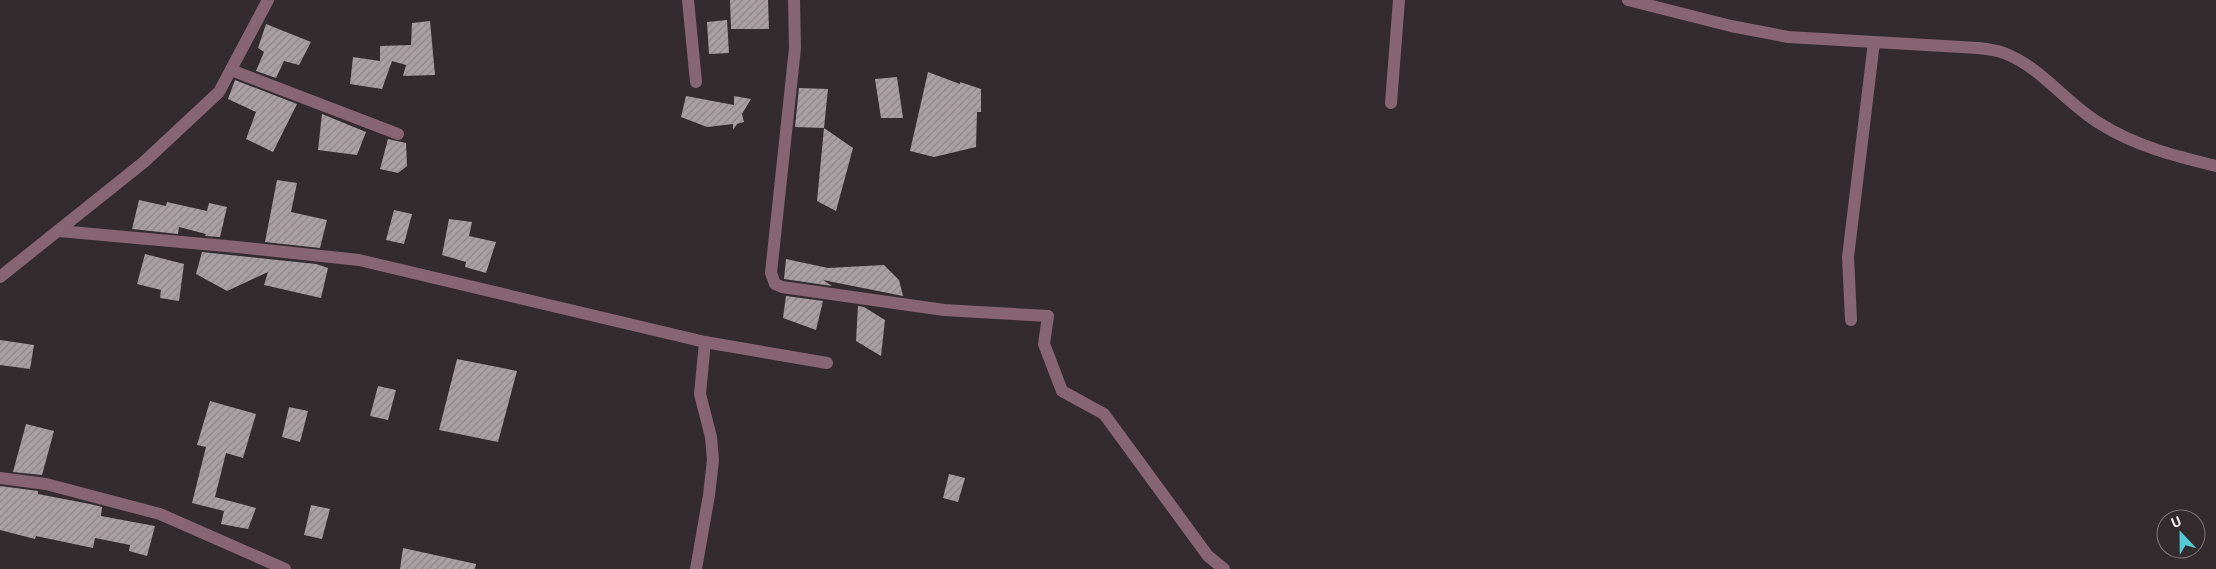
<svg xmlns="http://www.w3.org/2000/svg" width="2216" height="569" font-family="Roboto,sans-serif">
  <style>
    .building { fill: url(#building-hatch) }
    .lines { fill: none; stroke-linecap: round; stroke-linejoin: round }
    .minor { stroke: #886572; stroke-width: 12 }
  </style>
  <defs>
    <pattern id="building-hatch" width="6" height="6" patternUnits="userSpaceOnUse" patternTransform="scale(1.25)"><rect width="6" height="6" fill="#aaa0a4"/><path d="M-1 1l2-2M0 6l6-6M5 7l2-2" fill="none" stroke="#8d8588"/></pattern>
  </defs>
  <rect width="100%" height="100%" fill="#332b2e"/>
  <g class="building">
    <polygon points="730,0 768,0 769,29 731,29"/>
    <polygon points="727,20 729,53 709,54 707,22"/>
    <polygon points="430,21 435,75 403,76 406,65 392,61 382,89 350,84 353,57 380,61 380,46 411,45 412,23"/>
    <polygon points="266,24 311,42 299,65 284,61 276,78 256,71 264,52 258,48"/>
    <polygon points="928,72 960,84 960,82 981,89 981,112 977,112 976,147 934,157 910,151"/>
    <polygon points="897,77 903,118 881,118 875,79"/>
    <polygon points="235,80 297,104 273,152 246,139 256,112 228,99"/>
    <polygon points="799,88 828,89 824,128 795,127"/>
    <polygon points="686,96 734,105 734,96 751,99 742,114 744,122 737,124 733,130 733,124 707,127 681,117"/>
    <polygon points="322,114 366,132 357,155 318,150"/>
    <polygon points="824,128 853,148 836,211 817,201"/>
    <polygon points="388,139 406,143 407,166 398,173 380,169"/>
    <polygon points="277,180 297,183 291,212 327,220 320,248 265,242"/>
    <polygon points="139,200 166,206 167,202 207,211 209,203 227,207 220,237 205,236 206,234 179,227 178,234 132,229"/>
    <polygon points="394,210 412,214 404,244 386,240"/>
    <polygon points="449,219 472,222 469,236 496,242 486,273 465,267 466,262 442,255"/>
    <polygon points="202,252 316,264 328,268 321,298 264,285 268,272 227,291 196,274"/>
    <polygon points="145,254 184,264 179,301 160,298 161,290 137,284"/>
    <polygon points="786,259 828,268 884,265 899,280 903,296 823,280 832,286 784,279"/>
    <polygon points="786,296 823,301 816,330 783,318"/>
    <polygon points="858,306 864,307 885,320 881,356 856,341"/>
    <polygon points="0,340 34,345 30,369 0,365"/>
    <polygon points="457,359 517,371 498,442 439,430"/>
    <polygon points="378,386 396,390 388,420 370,416"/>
    <polygon points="210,401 256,414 243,458 226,453 215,497 256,508 248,529 221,524 224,511 192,503 206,447 197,445"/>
    <polygon points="289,407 308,411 300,442 282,437"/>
    <polygon points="26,424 54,431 42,475 13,472"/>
    <polygon points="949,474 965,478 958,502 943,498"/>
    <polygon points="0,486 38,491 38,494 90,504 102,507 101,516 155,526 147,556 129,551 130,545 95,538 93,548 36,536 35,539 0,530"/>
    <polygon points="311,505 330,509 322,539 304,535"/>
    <polygon points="403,548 476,564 475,569 400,569"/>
  </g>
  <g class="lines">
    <g class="minor">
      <polyline points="688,0 696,82"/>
      <polyline points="794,0 795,48 771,273 775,284 782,287 944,310 1048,316 1044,344 1062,391 1104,414 1208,556 1224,569"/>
      <path d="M1628,0L1731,26L1788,37L1978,48C1987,49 1996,50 2004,53C2041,67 2066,103 2099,123C2135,146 2175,156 2216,166"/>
      <polyline points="231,70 398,134"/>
      <polyline points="1391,103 1399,0"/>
      <polyline points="59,231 237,247 359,260 705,342 700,394 711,437 713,460 709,495 696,569"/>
      <polyline points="0,277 144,162 219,92 268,0"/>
      <polyline points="1851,320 1848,257 1874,42"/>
      <polyline points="705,342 827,363"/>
      <polyline points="0,478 46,484 160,514 285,569"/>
    </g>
  </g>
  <g transform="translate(2181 534) rotate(338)"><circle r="24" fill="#332b2e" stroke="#7f787b"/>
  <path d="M0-4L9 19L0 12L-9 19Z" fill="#52cbd7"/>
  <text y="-8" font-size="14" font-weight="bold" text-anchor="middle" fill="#f1ecee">U</text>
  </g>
</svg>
